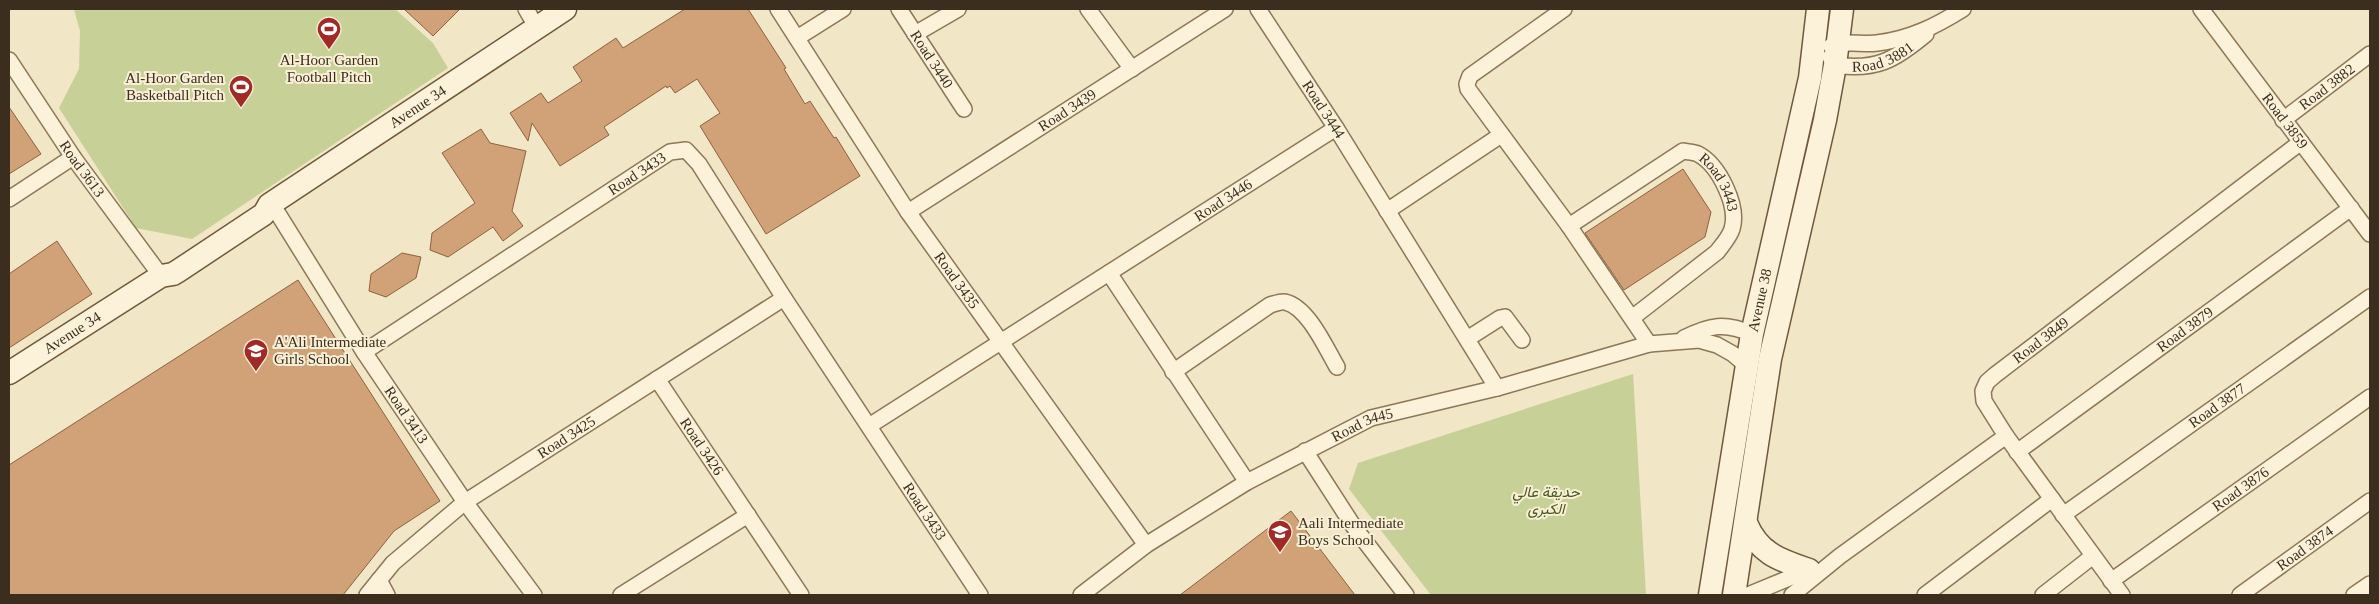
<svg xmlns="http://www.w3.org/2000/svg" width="2379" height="604" font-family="'Times New Roman',Vazirmatn,serif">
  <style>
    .green { fill: #c7d097 }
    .building { fill: #d1a278; stroke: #8e613e }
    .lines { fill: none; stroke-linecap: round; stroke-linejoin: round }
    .street-casing { stroke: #8d7759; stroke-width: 18 }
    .secondary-casing { stroke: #6f583c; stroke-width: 25 }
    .street { stroke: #fbf2d9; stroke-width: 15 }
    .secondary { stroke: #fbf2d9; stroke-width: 22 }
    .labels { text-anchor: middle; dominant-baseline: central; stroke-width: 4; stroke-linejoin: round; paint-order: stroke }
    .street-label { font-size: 15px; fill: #3c2e1e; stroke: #f8efd5 }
    .poi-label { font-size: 15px; fill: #3c2e1e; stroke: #f8efd5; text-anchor: start }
    .park-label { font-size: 15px; font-style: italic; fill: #4a5a23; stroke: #f8efd5 }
  </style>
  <rect width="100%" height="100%" fill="#f1e6c5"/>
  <g class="green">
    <polygon points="74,9 395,9 433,43 448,68 192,239 136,228 59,108 79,69 80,31"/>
    <polygon points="1633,374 1646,595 1431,595 1349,489 1358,463"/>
  </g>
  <g class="building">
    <polygon points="404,9 460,9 433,36"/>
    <polygon points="685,9 748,9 786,68 784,69 805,104 810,101 834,138 836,137 860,176 766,234 700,126 720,113 697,79 675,93 670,86 667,88 666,86 604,127 609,135 560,166 532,123 528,141 510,113 541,93 548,103 582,81 573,67 616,38 623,48"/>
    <polygon points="9,107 41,154 9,174"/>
    <polygon points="481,129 490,143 526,151 512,211 523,226 503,241 493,227 448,257 430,250 432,233 475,203 442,153"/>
    <polygon points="1683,169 1711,212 1705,237 1624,290 1585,233"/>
    <polygon points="57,241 92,294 9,348 9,274"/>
    <polygon points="402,253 421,257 416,278 386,297 369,291 371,274"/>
    <polygon points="298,280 440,501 394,531 343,595 9,595 9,465"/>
    <polygon points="1291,511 1355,595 1180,595"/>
  </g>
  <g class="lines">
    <defs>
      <g id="street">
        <polyline points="526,9 537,28"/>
        <path id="s1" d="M778,9L908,212L1146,545"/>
        <path id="s2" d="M899,9L964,109"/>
        <polyline points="1088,9 1132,69"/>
        <path id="s3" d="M1258,9L1336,128L1497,388"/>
        <polyline points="1564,9 1470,76 1467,84 1468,89 1569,226 1649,344"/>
        <path id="s4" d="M2201,9L2370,234"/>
        <polyline points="915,34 958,9"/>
        <polyline points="797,38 843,9"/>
        <path d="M1831,46C1844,40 1863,45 1877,43C1910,39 1936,26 1963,9"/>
        <path id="s5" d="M1830,57L1835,65C1876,71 1895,60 1926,34"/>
        <path id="s6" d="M9,60L73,157L161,276"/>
        <path id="s7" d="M2283,120L2370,54"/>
        <polyline points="9,199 73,157"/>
        <path id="s8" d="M272,204L364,352L465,502L534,595"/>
        <polyline points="1387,211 1501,135"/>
        <path id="s9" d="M908,212L1225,9"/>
        <path id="s10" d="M1569,226L1683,151C1687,152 1694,152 1698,154C1719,165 1739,206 1732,229C1729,238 1723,244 1717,252L1632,318"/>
        <polyline points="1109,273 1247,482"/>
        <path d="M1684,338C1710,325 1725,322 1752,334"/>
        <polyline points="1467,339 1500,318 1505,317 1522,340"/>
        <path id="s11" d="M364,352L670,152L686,150L699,164L784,298L980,595"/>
        <path d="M1173,372L1270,305C1274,304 1281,301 1285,302C1308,307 1326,348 1337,367"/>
        <path id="s12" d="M657,379L801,595"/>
        <path id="s13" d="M869,426L1336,128"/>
        <polyline points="1305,451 1354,527 1406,595"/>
        <path id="s14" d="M2017,452L2351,208"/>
        <path id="s15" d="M2063,515L2370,297"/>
        <polyline points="379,580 387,595"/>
        <path id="s16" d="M2111,581L2370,397"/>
        <path id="s17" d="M367,595L393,563L465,502L784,298"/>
        <polyline points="621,595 748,515"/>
        <path id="s18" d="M1081,595L1146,545L1247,482L1371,418L1497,388L1649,344L1699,340L1717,345L1733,354L1747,366"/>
        <polyline points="1748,595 1811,569"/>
        <polyline points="1792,595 1840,556 2006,436"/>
        <polyline points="1925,595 2052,499"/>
        <polyline points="2043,595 2093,556"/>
        <path id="s19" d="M2122,595L2006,436L1984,401L1983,391L1987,382L1995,375L2301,142"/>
        <path id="s20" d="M2240,595L2370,501"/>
        <polyline points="2354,595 2370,584"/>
      </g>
      <g id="secondary">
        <path id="s21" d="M9,373L161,276L173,274L178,271L264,214L269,205L565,9"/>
        <path d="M1746,523C1759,554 1780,560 1809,570"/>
        <path id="s22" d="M1710,595L1752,334L1810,78L1818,9"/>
        <polyline points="1734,595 1770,359 1825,120 1835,65 1842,9"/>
      </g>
    </defs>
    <use href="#street" class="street-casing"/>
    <use href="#secondary" class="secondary-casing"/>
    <use href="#street" class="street"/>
    <use href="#secondary" class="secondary"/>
  </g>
  <defs>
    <symbol id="stadium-pin" viewBox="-11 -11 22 30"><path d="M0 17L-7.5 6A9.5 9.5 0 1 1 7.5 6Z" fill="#a02a25" stroke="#f8efd5"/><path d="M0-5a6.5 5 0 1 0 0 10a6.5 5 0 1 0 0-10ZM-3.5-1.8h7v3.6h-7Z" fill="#fff"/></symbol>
    <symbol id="school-pin" viewBox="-11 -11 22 30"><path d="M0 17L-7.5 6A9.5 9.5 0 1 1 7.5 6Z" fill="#a02a25" stroke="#f8efd5"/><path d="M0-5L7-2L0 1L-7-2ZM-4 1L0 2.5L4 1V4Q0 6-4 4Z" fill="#fff"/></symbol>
  </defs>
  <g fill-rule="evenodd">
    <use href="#stadium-pin" x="315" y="15" width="28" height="38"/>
    <use href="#stadium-pin" x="227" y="73" width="28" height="38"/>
    <use href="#school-pin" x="242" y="337" width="28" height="38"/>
    <use href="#school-pin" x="1266" y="518" width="28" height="38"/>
  </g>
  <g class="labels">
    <g class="street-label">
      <text stroke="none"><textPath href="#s5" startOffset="59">Road 3881</textPath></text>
      <text stroke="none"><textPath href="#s2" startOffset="60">Road 3440</textPath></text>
      <text stroke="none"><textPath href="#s7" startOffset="55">Road 3882</textPath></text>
      <text stroke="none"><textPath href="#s21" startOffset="490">Avenue 34</textPath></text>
      <text stroke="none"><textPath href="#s3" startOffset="120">Road 3444</textPath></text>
      <text stroke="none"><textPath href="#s9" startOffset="189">Road 3439</textPath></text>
      <text stroke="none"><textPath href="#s4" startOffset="140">Road 3859</textPath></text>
      <text stroke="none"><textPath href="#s6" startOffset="131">Road 3613</textPath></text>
      <text stroke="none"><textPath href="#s11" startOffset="326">Road 3433</textPath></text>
      <text stroke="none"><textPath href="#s10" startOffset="188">Road 3443</textPath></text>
      <text stroke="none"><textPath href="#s13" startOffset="420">Road 3446</textPath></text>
      <text stroke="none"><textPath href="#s1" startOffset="325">Road 3435</textPath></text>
      <text stroke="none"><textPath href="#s22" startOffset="299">Avenue 38</textPath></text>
      <text stroke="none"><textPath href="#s14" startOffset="208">Road 3879</textPath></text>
      <text stroke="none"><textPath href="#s21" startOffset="75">Avenue 34</textPath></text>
      <text stroke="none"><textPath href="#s19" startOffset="326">Road 3849</textPath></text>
      <text stroke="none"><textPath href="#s15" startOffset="189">Road 3877</textPath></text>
      <text stroke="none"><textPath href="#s8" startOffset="250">Road 3413</textPath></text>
      <text stroke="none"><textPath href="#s18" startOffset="330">Road 3445</textPath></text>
      <text stroke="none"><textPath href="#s17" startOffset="256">Road 3425</textPath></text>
      <text stroke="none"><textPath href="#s12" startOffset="81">Road 3426</textPath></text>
      <text stroke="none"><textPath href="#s16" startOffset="159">Road 3876</textPath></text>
      <text stroke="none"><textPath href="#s11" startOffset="815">Road 3433</textPath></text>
      <text stroke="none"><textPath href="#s20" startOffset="80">Road 3874</textPath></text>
    </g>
    <g class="poi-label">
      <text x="329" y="60" text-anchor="middle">Al-Hoor Garden<tspan x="329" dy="17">Football Pitch</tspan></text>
      <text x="224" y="78" text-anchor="end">Al-Hoor Garden<tspan x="224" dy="17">Basketball Pitch</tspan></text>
      <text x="274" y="342">A'Ali Intermediate<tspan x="274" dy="17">Girls School</tspan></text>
      <text x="1298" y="523">Aali Intermediate<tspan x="1298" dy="17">Boys School</tspan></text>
    </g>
    <g class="park-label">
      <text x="1546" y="492">حديقة عالي<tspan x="1546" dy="17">الكبرى</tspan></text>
    </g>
  </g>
  <rect width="2379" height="604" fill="none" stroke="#3c2e1e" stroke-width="20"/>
</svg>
